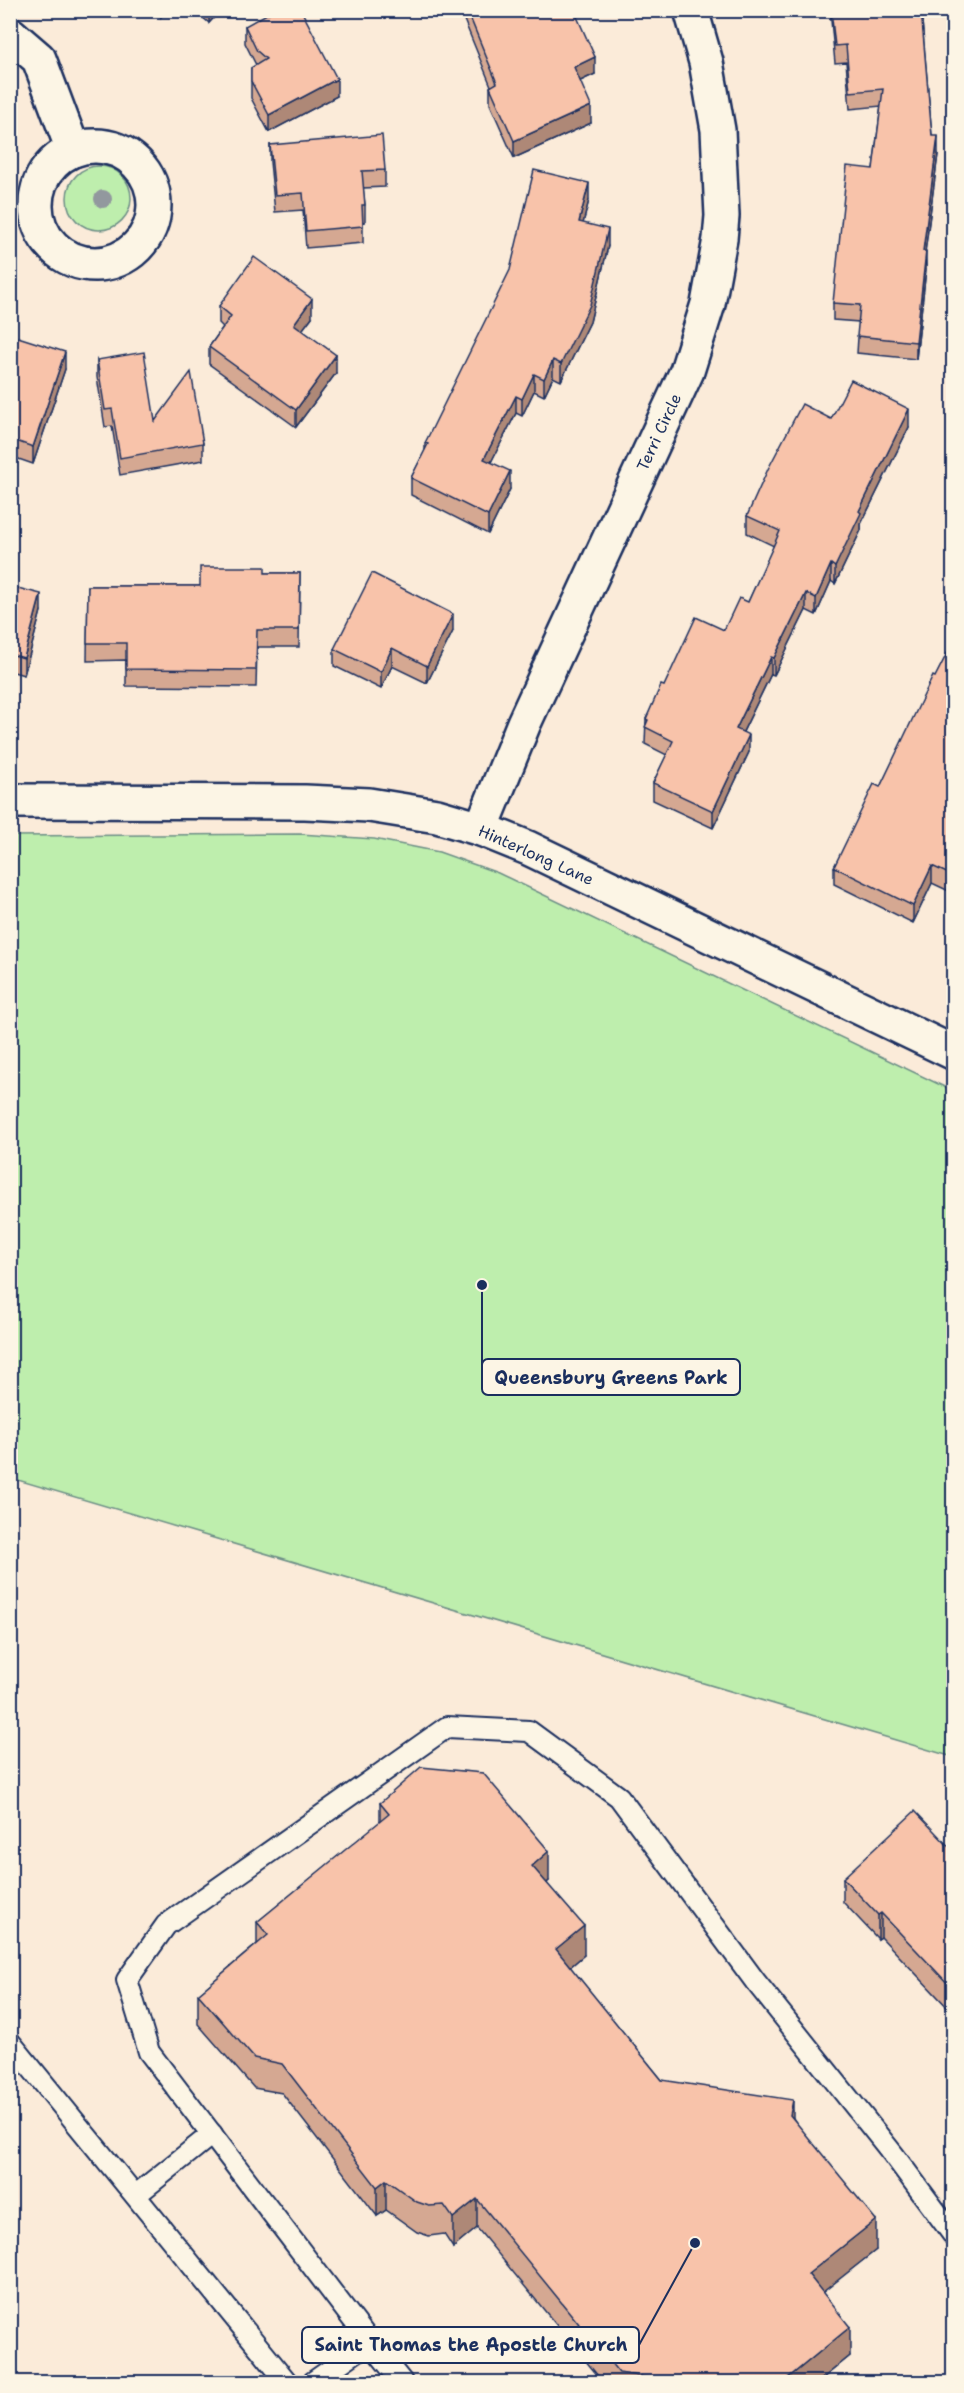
<svg xmlns="http://www.w3.org/2000/svg" width="964" height="2393" font-family="'Shantell Sans',sans-serif">
  <style>
    .green { fill: #beeead; stroke: #6c8e86; stroke-width: 1.5 }
    .lines { fill: none; stroke-linecap: round; stroke-linejoin: round }
    .service-casing { stroke: #1b2f5e; stroke-width: 24 }
    .minor-casing { stroke: #1b2f5e; stroke-width: 38 }
    .service { stroke: #fcf5e5; stroke-width: 20 }
    .minor { stroke: #fcf5e5; stroke-width: 33 }
    .tree { fill: #92989e }
    .wall { fill: #d5a892; stroke: #1b2f5e; stroke-width: 1.5 }
    .shaded-wall { fill: #ae8877; stroke: #1b2f5e; stroke-width: 1.5 }
    .building { fill: #f8c3aa; stroke: #1b2f5e; stroke-width: 1.5 }
    .labels { text-anchor: middle; dominant-baseline: central; stroke-width: 4.5; stroke-linejoin: round; paint-order: stroke }
    .street-label { font-size: 16px; fill: #1b2f5e; stroke: #fcf5e5 }
    .leader { fill: none; stroke: #1b2f5e; stroke-width: 2 }
    .callout-dot { fill: #1b2f5e; stroke: #fcf5e5; stroke-width: 2 }
    .callout { fill: #fcf5e5; stroke: #1b2f5e; stroke-width: 2 }
    .callout-label { font-size: 18px; text-anchor: middle; font-weight: bold; fill: #1b2f5e }
  </style>
  <rect width="100%" height="100%" fill="#fbebd9"/>
  <filter id="ink" filterUnits="userSpaceOnUse"><feTurbulence type="fractalNoise" baseFrequency=".0167" numOctaves="2"/><feDisplacementMap in="SourceGraphic" scale="12" xChannelSelector="R" yChannelSelector="G"/><feConvolveMatrix kernelMatrix="1 2 1 2 8 2 1 2 1" color-interpolation-filters="sRGB"/></filter>
  <g filter="url(#ink)">
    <g class="green">
      <circle cx="99" cy="198" r="32"/>
      <polygon points="300,834 374,839 439,852 498,873 953,1091 953,1757 11,1478 11,836"/>
    </g>
    <g class="lines">
      <defs>
        <g id="service">
          <polyline points="10,2042 287,2382"/>
          <polyline points="136,2195 212,2134"/>
          <polyline points="370,2342 149,2052 127,1980 166,1925 447,1727 529,1731 619,1797 755,1981 893,2154 954,2236"/>
          <polyline points="313,2382 370,2342 402,2382"/>
        </g>
        <g id="minor">
          <polyline points="10,34 39,59 73,150"/>
          <circle cx="95" cy="205" r="59"/>
          <polyline points="10,801 305,802 369,805 437,816 481,829 528,848 954,1053"/>
          <polyline points="481,829 524,723 687,371 708,304 720,239 722,216 718,130 706,62 691,10"/>
        </g>
      </defs>
      <use href="#service" class="service-casing"/>
      <use href="#minor" class="minor-casing"/>
      <use href="#service" class="service"/>
      <use href="#minor" class="minor"/>
    </g>
    <circle class="tree" cx="103" cy="199" r="9"/>
    <g class="wall">
      <polygon points="154,10 167,10 161,17"/>
      <polygon points="194,10 221,10 209,23"/>
      <polygon points="460,10 574,10 595,74 580,81 591,123 514,158 490,104 490,87 491,86"/>
      <polygon points="830,10 921,10 932,136 938,154 925,251 926,269 916,359 857,353 859,322 833,320 833,303 873,169 881,106 850,109 846,62 835,63"/>
      <polygon points="245,26 337,96 269,132 251,98 251,68 256,65 245,43"/>
      <polygon points="270,145 385,170 385,187 363,188 365,205 365,222 363,222 363,243 306,248 303,210 275,212 270,162"/>
      <polygon points="589,200 583,223 608,246 590,322 561,381 553,377 544,396 534,391 522,416 516,413 491,462 510,489 488,534 411,495 411,478 425,451 425,443"/>
      <polygon points="219,306 312,317 302,330 336,373 296,427 209,364 209,347 223,327 219,323"/>
      <polygon points="10,358 65,369 33,464 10,456"/>
      <polygon points="97,360 155,421 203,443 203,460 120,475 112,426 105,427 97,377"/>
      <polygon points="831,419 909,427 861,524 861,530 835,584 831,581 816,615 806,610 774,675 771,674 743,732 749,752 713,828 653,800 653,783 667,755 645,744 646,719 664,686 724,630 748,602 774,546 747,533 747,516"/>
      <polygon points="265,573 300,573 299,647 257,647 256,687 126,686 126,660 87,661 88,586 200,586"/>
      <polygon points="10,586 41,611 24,675 10,671"/>
      <polygon points="453,631 427,683 392,666 381,689 334,666 334,649"/>
      <polygon points="954,640 954,886 951,892 932,883 913,923 834,884 834,867 880,787"/>
      <polygon points="380,1803 549,1881 547,1883 584,1955 570,1967 662,2080 793,2118 876,2250 822,2292 850,2356 818,2382 603,2382 477,2228 453,2248 444,2234 429,2236 417,2232 386,2210 377,2216 282,2093 254,2088 198,2024 198,1994 257,1944 257,1922 380,1822"/>
      <polygon points="954,1852 954,2014 881,1937 878,1939 843,1902 843,1878"/>
    </g>
    <g class="shaded-wall">
      <polygon points="161,10 167,10 161,17"/>
      <polygon points="209,10 221,10 209,23"/>
      <polygon points="595,57 595,74 574,84 574,67"/>
      <polygon points="337,79 337,96 269,132 269,115"/>
      <polygon points="591,106 591,123 514,158 514,141"/>
      <polygon points="938,136 938,154 923,268 923,251"/>
      <polygon points="589,183 589,200 579,239 579,222"/>
      <polygon points="608,229 608,246 590,322 561,381 561,364"/>
      <polygon points="926,251 926,269 916,359 916,342"/>
      <polygon points="312,299 312,317 294,341 294,324"/>
      <polygon points="65,352 65,369 33,464 33,447"/>
      <polygon points="336,355 336,373 296,427 296,410"/>
      <polygon points="553,360 553,377 544,396 544,379"/>
      <polygon points="534,374 534,391 522,416 522,399"/>
      <polygon points="516,396 516,413 484,476 484,459"/>
      <polygon points="909,409 909,427 861,524 861,530 835,584 835,567 859,511"/>
      <polygon points="510,471 510,489 488,534 488,516"/>
      <polygon points="831,564 831,581 816,615 816,598"/>
      <polygon points="806,593 806,610 774,675 774,658"/>
      <polygon points="41,594 41,611 24,675 24,658"/>
      <polygon points="453,614 453,631 427,683 427,666"/>
      <polygon points="392,648 392,666 381,689 381,672"/>
      <polygon points="771,657 771,674 736,746 736,729"/>
      <polygon points="749,735 749,752 713,828 713,811"/>
      <polygon points="932,866 932,883 913,923 913,906"/>
      <polygon points="954,869 954,886 951,892 951,875"/>
      <polygon points="549,1851 549,1881 532,1895 532,1866"/>
      <polygon points="881,1913 881,1937 878,1939 878,1915"/>
      <polygon points="584,1926 584,1955 556,1979 556,1949"/>
      <polygon points="793,2100 793,2129 790,2115"/>
      <polygon points="386,2180 386,2210 377,2216 377,2187"/>
      <polygon points="477,2199 477,2228 453,2248 453,2218"/>
      <polygon points="876,2220 876,2250 808,2304 808,2274"/>
      <polygon points="850,2327 850,2356 818,2382 783,2382"/>
    </g>
    <g class="building">
      <polygon points="274,10 301,10 337,79 269,115 251,81 251,68 266,59 257,51 245,26"/>
      <polygon points="467,10 574,10 595,57 574,67 591,106 514,141 490,87 497,83"/>
      <polygon points="831,10 921,10 932,136 938,136 923,251 926,251 916,342 857,336 860,305 833,303 847,166 873,169 883,89 850,92 846,45 835,46"/>
      <polygon points="382,135 385,170 362,171 365,205 362,205 363,226 306,231 303,193 275,195 270,145"/>
      <polygon points="534,170 589,183 579,222 608,229 590,305 561,364 553,360 544,379 534,374 522,399 516,396 484,459 510,471 488,516 411,478 428,444 425,443 510,270"/>
      <polygon points="254,257 312,299 294,324 336,355 296,410 209,347 231,316 219,306"/>
      <polygon points="18,337 65,352 33,447 10,439 10,358"/>
      <polygon points="144,352 155,421 191,372 203,443 120,458 112,409 105,410 97,360"/>
      <polygon points="851,380 909,409 859,511 861,513 835,567 831,564 816,598 806,593 774,658 771,657 736,729 749,735 713,811 653,783 673,741 645,727 648,720 646,719 661,685 664,686 696,617 724,630 739,598 748,602 780,531 747,516 768,469 802,404 831,419"/>
      <polygon points="200,567 265,567 265,573 300,573 299,630 257,630 256,670 126,669 126,643 87,643 88,586 200,586"/>
      <polygon points="372,573 453,614 427,666 392,648 381,672 334,649"/>
      <polygon points="10,586 41,594 24,658 10,654"/>
      <polygon points="954,640 954,869 951,875 932,866 913,906 834,867 874,784 880,787 933,676 935,677"/>
      <polygon points="421,1767 483,1773 549,1851 532,1866 584,1926 556,1949 662,2080 793,2100 790,2115 876,2220 808,2274 850,2327 783,2382 651,2382 652,2378 619,2373 477,2199 453,2218 444,2205 429,2206 417,2202 386,2180 377,2187 282,2064 254,2058 198,1994 268,1935 257,1922 389,1814 380,1803"/>
      <polygon points="915,1811 954,1852 954,1990 881,1913 878,1915 843,1878"/>
    </g>
  </g>
  <g class="labels">
    <g class="street-label">
      <text transform="translate(659 432) rotate(-65)">Terri Circle</text>
      <text transform="translate(536 855) rotate(24)">Hinterlong Lane</text>
    </g>
  </g>
  <path class="leader" d="M482 1285L482 1377M695 2243L639 2345"/>
  <g class="callout-dot">
    <circle cx="482" cy="1285" r="6"/>
    <circle cx="695" cy="2243" r="6"/>
  </g>
  <g class="callout">
    <rect x="482" y="1359" width="258" height="36" rx="6"/>
    <rect x="302" y="2327" width="337" height="36" rx="6"/>
  </g>
  <g class="callout-label">
    <text x="611" y="1384">Queensbury Greens Park</text>
    <text x="471" y="2351">Saint Thomas the Apostle Church</text>
  </g>
  <rect width="964" height="2393" fill="none" stroke="#fcf5e5" stroke-width="36"/>
  <rect x="18" y="18" width="928" height="2357" fill="none" stroke="#1b2f5e" stroke-width="2" filter="url(#ink)"/>
</svg>
